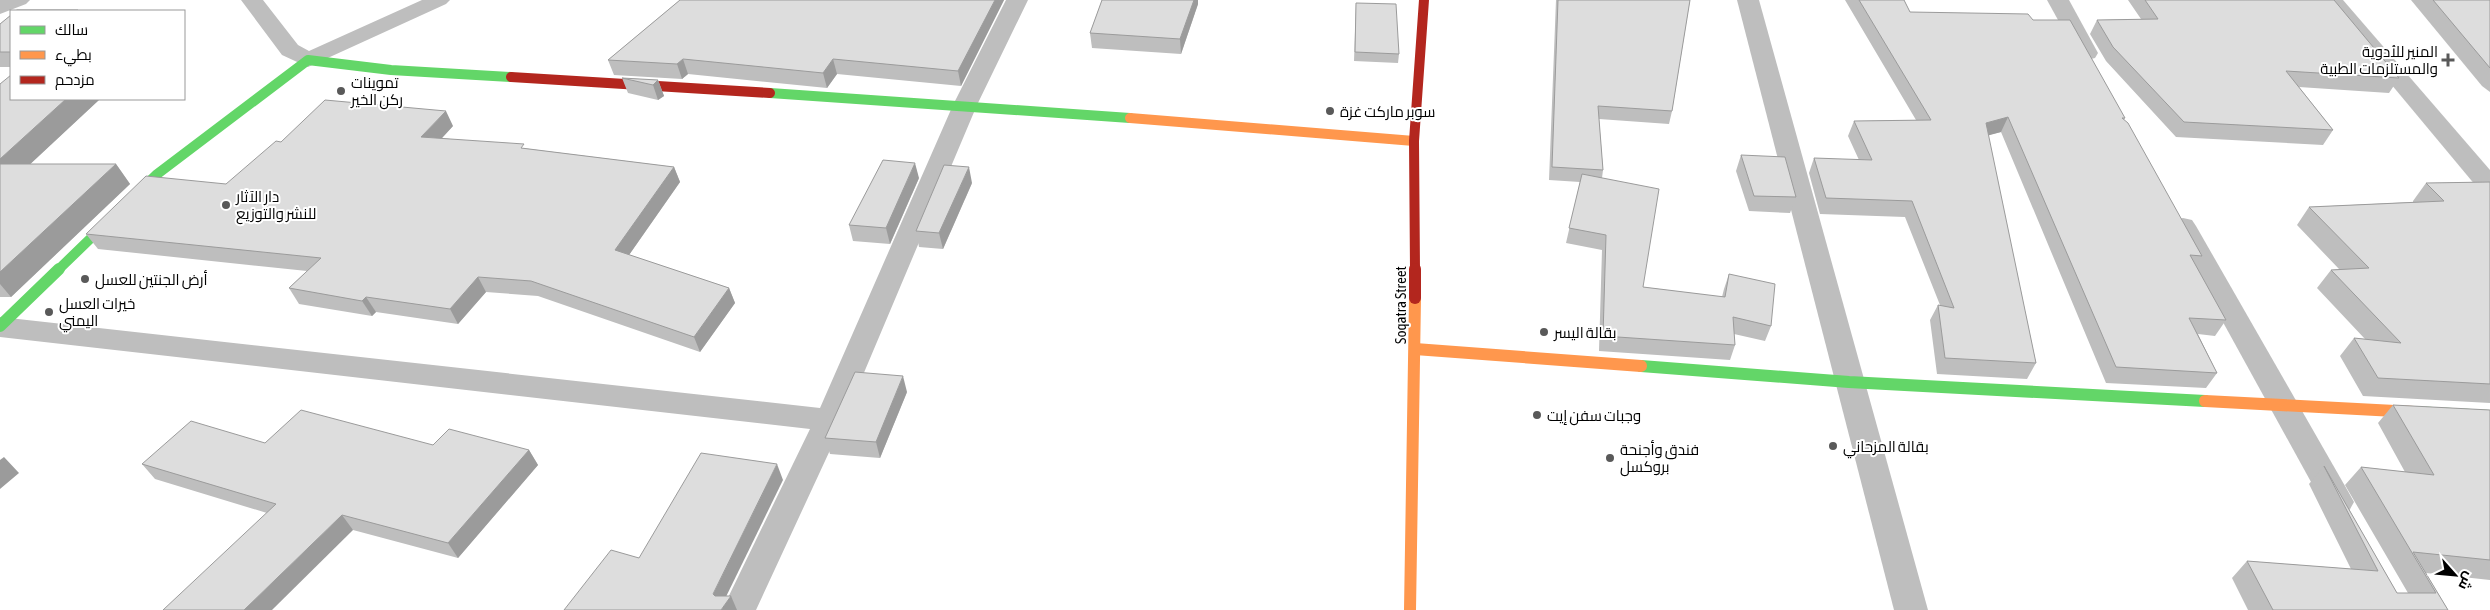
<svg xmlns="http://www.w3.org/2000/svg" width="2490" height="610" font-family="'Asap Condensed',Cairo,sans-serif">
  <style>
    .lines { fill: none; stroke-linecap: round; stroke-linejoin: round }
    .street { fill: #bebebe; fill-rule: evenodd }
    .fast-far1 { stroke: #63d668; stroke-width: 10 }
    .fast { stroke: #63d668; stroke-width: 12 }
    .slow-far1 { stroke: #ff974d; stroke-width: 10 }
    .slow { stroke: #ff974d; stroke-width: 12 }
    .jam-far1 { stroke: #b3261e; stroke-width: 10 }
    .jam { stroke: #b3261e; stroke-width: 12 }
    .wall { fill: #bebebe }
    .shaded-wall { fill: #9b9b9b }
    .building { fill: #ddd; stroke: #9b9b9b }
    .poi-dot { fill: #595959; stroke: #fff; stroke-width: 2 }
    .labels { text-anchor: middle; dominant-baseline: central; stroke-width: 4; stroke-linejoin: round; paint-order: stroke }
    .poi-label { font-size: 15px; fill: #000; stroke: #fff; text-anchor: start }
    .street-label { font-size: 15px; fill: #000; stroke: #fff }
  </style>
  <rect width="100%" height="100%" fill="#fff"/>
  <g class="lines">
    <g class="street">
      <polygon points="0,0 30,0 26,4 0,14"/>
      <polygon points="241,0 263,0 298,45 309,51 422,0 450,0 446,4 308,67 282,55"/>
      <polygon points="1006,0 1028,0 977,105 844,420 756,610 722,610 810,429 0,337 0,317 820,408 953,105"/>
      <polygon points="1737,0 1759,0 1928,610 1894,610"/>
      <polygon points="2047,0 2069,0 2098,53 2095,58 2087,60 2079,58"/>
      <polygon points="2321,0 2343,0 2490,170 2490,194 2481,192"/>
      <polygon points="2183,218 2192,220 2196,226 2349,493 2354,502 2349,511 2338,515 2327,511 2170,226 2174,220"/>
    </g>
    <g class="fast-far1">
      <polyline points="770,93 1130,118"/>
      <polyline points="58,270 156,175 308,60 391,70 511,77"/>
    </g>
    <g class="fast">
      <polyline points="0,326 59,269"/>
      <polyline points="1641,366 1849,382 2205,401"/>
      <polyline points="2414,412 2490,416"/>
    </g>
    <polyline class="slow-far1" points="1130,118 1414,141"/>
    <g class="slow">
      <polyline points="1415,349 1641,366"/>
      <polyline points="2205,401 2414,412"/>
      <polyline points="1410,610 1415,298"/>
    </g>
    <g class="jam-far1">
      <polyline points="511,77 770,93"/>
      <polyline points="1415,270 1414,141 1424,0"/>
    </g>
    <polyline class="jam" points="1415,269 1415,298"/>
  </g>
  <g class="wall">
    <polygon points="680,0 1004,0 961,86 837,74 827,88 688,74 682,79 614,75 608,60"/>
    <polygon points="1102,0 1198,0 1198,4 1181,54 1092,48 1090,33"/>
    <polygon points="1556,0 1690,0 1672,111 1669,124 1599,119 1603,170 1602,178 1643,287 1722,297 1724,289 1729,274 1771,326 1765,341 1734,334 1735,345 1730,360 1599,351 1602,250 1566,243 1580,182 1549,180"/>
    <polygon points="1845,0 1904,0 1910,12 2033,20 2125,118 2124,120 2202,256 2196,265 2226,320 2215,336 2198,334 2217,373 2206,388 2106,383 2001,132 1988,135 2036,363 2027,379 1937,374 1930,320 1938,305 1940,305 1905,217 1820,214 1809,173 1814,158 1859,160 1848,136 1854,121 1916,120"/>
    <polygon points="2128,0 2334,0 2399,78 2389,93 2299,87 2333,130 2323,145 2176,137 2106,61 2090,34 2097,20 2141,19"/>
    <polygon points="2411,0 2490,0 2490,92 2482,86"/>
    <polygon points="1356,3 1399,54 1398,63 1354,61"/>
    <polygon points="11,15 11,67 0,67 0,24"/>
    <polygon points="622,78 658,80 664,96 658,100 628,93"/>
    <polygon points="0,84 100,99 30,164 116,164 130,184 11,297 0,297"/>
    <polygon points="453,126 442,138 674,167 680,182 629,255 729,288 735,303 700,352 538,296 486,292 458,324 376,312 372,316 299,304 289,288 307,271 98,249 86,234 226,184"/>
    <polygon points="1741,155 1796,197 1790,213 1749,211 1736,171"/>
    <polygon points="919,178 890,244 853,241 849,225"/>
    <polygon points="2490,182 2490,403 2363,396 2340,356 2354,338 2365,339 2317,288 2331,270 2339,269 2297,225 2309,207 2413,202 2413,201 2426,183"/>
    <polygon points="972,183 943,249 919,247 916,231"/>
    <polygon points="907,392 880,458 830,454 825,438"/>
    <polygon points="2393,405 2490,410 2490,580 2426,573 2448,610 2248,610 2232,578 2247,561 2351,569 2309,484 2324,466 2397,593 2408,593 2345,485 2361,467 2405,472 2378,423"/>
    <polygon points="265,443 433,445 529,450 538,465 458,558 353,530 267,513 155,479 142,464"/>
  </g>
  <g class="shaded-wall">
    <polygon points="995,0 1004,0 961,86 958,71"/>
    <polygon points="1194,0 1198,0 1198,4 1181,54 1180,39"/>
    <polygon points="683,59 688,74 682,79 677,64"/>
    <polygon points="833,59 837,74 827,88 823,73"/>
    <polygon points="658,80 664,96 658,100 653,85"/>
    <polygon points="66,99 100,99 10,183 0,170 0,159"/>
    <polygon points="446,111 453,126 429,152 421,137"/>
    <polygon points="2008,117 2001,132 1979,138 1986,123"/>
    <polygon points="915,163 919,178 890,244 886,228"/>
    <polygon points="116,164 130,184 11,297 0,284 0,272"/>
    <polygon points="674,167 680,182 622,265 615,250"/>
    <polygon points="969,167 972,183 943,249 939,233"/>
    <polygon points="478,277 486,292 458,324 450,309"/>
    <polygon points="729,288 735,303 700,352 694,337"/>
    <polygon points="366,297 376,312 372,316 362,301"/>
    <polygon points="903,376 907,392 880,458 876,442"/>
    <polygon points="529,450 538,465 458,558 448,543"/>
    <polygon points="4,457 19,473 0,489 0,460"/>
    <polygon points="777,464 783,480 720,609 713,594"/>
    <polygon points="342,515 353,530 272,610 244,610"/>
    <polygon points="731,596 737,610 721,610"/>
  </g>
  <g class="building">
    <polygon points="680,0 995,0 958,71 833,59 823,73 683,59 677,64 608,60"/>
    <polygon points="1102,0 1194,0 1180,39 1090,33"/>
    <polygon points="1558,0 1690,0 1672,111 1598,106 1603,170 1552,167"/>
    <polygon points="1859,0 1904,0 1910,12 2028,14 2033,20 2070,20 2125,118 2122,118 2128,123 2202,256 2190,255 2226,320 2189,318 2217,373 2116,367 2008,117 1986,123 2036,363 1945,358 1938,305 1954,308 1912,201 1826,198 1814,158 1872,160 1854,121 1931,120"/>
    <polygon points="2145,0 2334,0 2399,78 2286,71 2333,130 2184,122 2113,47 2097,20 2158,19"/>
    <polygon points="2433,0 2490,0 2490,68"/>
    <polygon points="1356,3 1396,4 1399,54 1355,52"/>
    <polygon points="17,10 78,10 77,11 15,11"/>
    <polygon points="11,15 11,52 0,52 0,24"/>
    <polygon points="11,75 11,99 66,99 0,159 0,84"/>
    <polygon points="622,78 658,80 653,85"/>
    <polygon points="325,100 446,111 421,137 524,144 521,148 674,167 615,250 729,288 694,337 531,281 478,277 450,309 366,297 362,301 289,288 321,258 86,234 146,176 226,184 276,141 281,142"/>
    <polygon points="1741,155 1785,157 1796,197 1754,196"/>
    <polygon points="883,160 915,163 886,228 849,225"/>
    <polygon points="0,164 116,164 0,272"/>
    <polygon points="944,165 969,167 939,233 916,231"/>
    <polygon points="1582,174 1659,189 1643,287 1725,297 1729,274 1775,284 1771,326 1733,317 1735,345 1603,336 1606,235 1569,228"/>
    <polygon points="2490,182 2490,384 2378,378 2354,338 2401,343 2331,270 2369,268 2309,207 2444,201 2426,183"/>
    <polygon points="855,372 903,376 876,442 825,438"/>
    <polygon points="2393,405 2490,410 2490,560 2413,552 2448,610 2273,610 2247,561 2378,571 2324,466 2397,593 2436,593 2361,467 2434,475"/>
    <polygon points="301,410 433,445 449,429 529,450 448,543 342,515 244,610 163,610 276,504 142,464 191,421 265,443"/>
    <polygon points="701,453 777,464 713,594 715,596 731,596 721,610 564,610 611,550 639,558"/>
  </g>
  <g class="poi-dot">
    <path d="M2445.5 52.5h5v5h5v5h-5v5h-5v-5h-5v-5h5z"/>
    <circle cx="341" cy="91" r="5"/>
    <circle cx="1330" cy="111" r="5"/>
    <circle cx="226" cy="205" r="5"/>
    <circle cx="85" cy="279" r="5"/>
    <circle cx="49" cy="312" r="5"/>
    <circle cx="1544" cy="332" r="5"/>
    <circle cx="1537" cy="415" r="5"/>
    <circle cx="1833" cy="446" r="5"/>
    <circle cx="1610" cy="458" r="5"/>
  </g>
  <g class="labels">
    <g class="poi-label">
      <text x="2438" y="51" text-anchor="end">المنير للأدوية<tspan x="2438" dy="17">والمستلزمات الطبية</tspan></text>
      <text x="351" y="82">تموينات<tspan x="351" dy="17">ركن الخير</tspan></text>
      <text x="1340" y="111">سوبر ماركت غزة</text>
      <text x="236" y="196">دار الآثار<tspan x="236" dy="17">للنشر والتوزيع</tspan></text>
      <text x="95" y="279">أرض الجنتين للعسل</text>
      <text x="59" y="303">خيرات العسل<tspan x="59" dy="17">اليمني</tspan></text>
      <text x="1554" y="332">بقالة اليسر</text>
      <text x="1547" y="415">وجبات سفن إيت</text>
      <text x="1843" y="446">بقالة المزحاني</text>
      <text x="1620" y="449">فندق وأجنحة<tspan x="1620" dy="17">بروكسل</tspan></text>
    </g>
    <g class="street-label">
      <text transform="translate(1400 305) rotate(-90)">Soqatra Street</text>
    </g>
  </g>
  <rect x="10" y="10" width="175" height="90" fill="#ffffff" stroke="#999999"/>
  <rect x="20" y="26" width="25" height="8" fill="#63d668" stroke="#999999"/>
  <text x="55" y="35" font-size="15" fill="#000000">سالك</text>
  <rect x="20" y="51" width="25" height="8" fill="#ff974d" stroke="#999999"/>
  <text x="55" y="60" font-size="15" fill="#000000">بطيء</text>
  <rect x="20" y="76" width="25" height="8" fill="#b3261e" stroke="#999999"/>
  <text x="55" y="85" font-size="15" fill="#000000">مزدحم</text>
  <g transform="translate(2455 575) rotate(117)" stroke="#ffffff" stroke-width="4" paint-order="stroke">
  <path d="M0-4L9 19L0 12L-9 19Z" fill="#000000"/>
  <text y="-8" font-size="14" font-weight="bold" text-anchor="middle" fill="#000000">ش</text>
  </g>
</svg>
